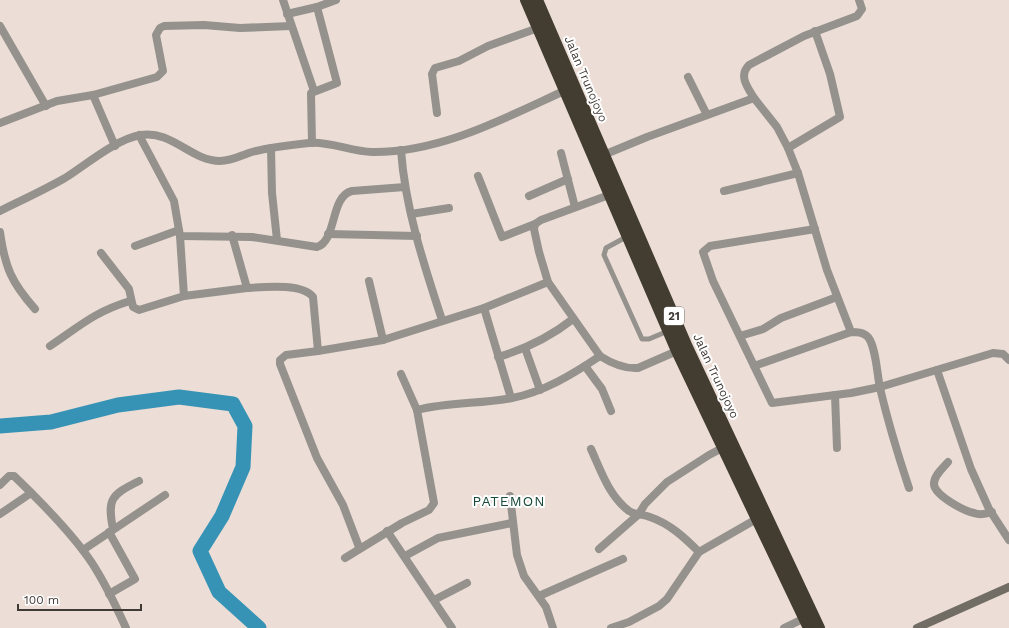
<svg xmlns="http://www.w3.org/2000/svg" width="1009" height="628" font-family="'Work Sans',sans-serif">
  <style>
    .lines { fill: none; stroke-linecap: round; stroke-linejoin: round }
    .river { stroke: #3693b5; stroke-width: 15 }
    .lane { stroke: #95928d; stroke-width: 5 }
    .street { stroke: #95928d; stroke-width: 8 }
    .secondary { stroke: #716d65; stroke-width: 8 }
    .highway { stroke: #423c31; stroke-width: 12 }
    .labels { text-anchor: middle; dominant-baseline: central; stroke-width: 4; stroke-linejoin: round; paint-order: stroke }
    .shield { fill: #fff; stroke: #797573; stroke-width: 1 }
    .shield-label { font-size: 11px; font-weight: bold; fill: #403a37 }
    .street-label { font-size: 12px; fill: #403a37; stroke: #fff }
    .quarter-label { font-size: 14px; letter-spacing: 1px; fill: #1a4a39; stroke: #fff }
  </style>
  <rect width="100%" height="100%" fill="#ecded6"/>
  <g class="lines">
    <polyline class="river" points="0,426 51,422 118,405 179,397 233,404 245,426 243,467 222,516 200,551 219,592 259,628"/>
    <polyline class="lane" points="628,236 606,248 604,255 642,339 649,339 668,331"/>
    <g class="street">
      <polyline points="283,0 314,91"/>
      <polyline points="287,14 317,7 336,0"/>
      <polyline points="0,26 46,106"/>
      <polyline points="688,77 707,115"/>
      <polyline points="93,95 115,146"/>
      <path d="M754,98C748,88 738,76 749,65L804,36L857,16L862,9L859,0"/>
      <polyline points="437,113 432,74 435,68 459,61 488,46 538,28"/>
      <polyline points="0,123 57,101 93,95 157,77 163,71 162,66 156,35 160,28 164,26 204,25 240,28 291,26"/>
      <path d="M139,135L174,201L180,236L252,237L317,247C337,241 330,196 352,191L405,187"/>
      <polyline points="312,143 311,93 337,83 317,7"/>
      <polyline points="271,148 272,193 277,240"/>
      <polyline points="788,148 840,117 830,74 815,31"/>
      <path d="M401,150C405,208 424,265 442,320"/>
      <polyline points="561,153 575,207"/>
      <polyline points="601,156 647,137 754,98 777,127 788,148 798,173 827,270 851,332"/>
      <polyline points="478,176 502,237 535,224"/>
      <polyline points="724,191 798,173"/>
      <path d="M609,195L541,220L535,224L534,229L539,252L548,282L600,356C611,363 624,369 638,368L677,351"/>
      <polyline points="529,196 568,179"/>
      <path d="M0,211C22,200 44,190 65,178C87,164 116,139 141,135C172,130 191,161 220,161C232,161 242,155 252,152C271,147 290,145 309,143C330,141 352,152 372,152C440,153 505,118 564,91"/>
      <polyline points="411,214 449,208"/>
      <polyline points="815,229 710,246 703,252 713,281 772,403 851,393 880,387 993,353 1003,354 1009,360"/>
      <path d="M0,232C5,267 11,282 35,309"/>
      <polyline points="328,234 417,236"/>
      <polyline points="180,236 184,296"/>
      <polyline points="135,246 179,230"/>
      <polyline points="101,253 129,289 133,307 139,310 184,296 247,288 232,235"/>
      <polyline points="369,281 383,340"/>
      <path d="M247,288C264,287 302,283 313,297L318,351L286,355L280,360V364L317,458L343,505L359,547"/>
      <polyline points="484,308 511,398"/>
      <polyline points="740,336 763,329 781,318 837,297"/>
      <path d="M50,346C80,326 94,312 130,301"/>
      <polyline points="525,348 540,390"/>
      <polyline points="318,351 383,340 484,308 548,282"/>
      <path d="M498,357C526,349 550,337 573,319"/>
      <polyline points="585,366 602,389 611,411"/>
      <path d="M754,366L851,332C857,332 863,332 868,337C876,347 877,374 880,388C888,422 898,455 909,488"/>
      <polyline points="937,370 971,469 989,509 1009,540"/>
      <polyline points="835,395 837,448"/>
      <path d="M417,410C449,402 480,404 512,398C544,392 573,374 600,356"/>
      <path d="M591,449C601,471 609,496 629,511C635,515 643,514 650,517C670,524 684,537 699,552"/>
      <path d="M948,462C943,468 933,476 934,485C936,496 964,511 974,513C979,515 986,514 992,512"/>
      <path d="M0,485L9,476H14C40,501 72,533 92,563C105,583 116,606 126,628"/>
      <polyline points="510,496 517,555 524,576 546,607 553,628"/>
      <polyline points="0,514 31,493"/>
      <path d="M113,529C107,499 111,495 139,481"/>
      <polyline points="387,531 452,628"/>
      <polyline points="109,532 135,579 109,594"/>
      <polyline points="599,549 639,514 645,504 667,482 709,455 726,446"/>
      <polyline points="83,550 165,495"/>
      <polyline points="405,556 438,538 512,523"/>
      <polyline points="345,558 402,523 429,510 434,503 417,410 401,374"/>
      <polyline points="539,596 623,559"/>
      <polyline points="434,600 467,583"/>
      <polyline points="611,628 629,622 659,606 667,599 699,552 760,517"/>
      <polyline points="784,628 809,616"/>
    </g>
    <polyline class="secondary" points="917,628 1009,587"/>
    <g class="highway">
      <polyline points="526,0 677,351 809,628"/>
      <polyline points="537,0 686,345 819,628"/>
    </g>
  </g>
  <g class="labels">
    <rect class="shield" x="664" y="307" width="20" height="18" rx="3"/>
    <g class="shield-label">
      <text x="674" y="316">21</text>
    </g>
    <g class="street-label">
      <text transform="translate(586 79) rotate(67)">Jalan Trunojoyo</text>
      <text transform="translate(716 376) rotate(65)">Jalan Trunojoyo</text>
    </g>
    <g class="quarter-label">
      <text x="509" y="501">PATEMON</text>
    </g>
  </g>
  <path d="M18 604v6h123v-6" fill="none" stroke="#403a37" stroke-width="2"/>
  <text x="24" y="604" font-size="12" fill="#403a37" stroke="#ffffff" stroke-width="3" paint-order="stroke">100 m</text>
</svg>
